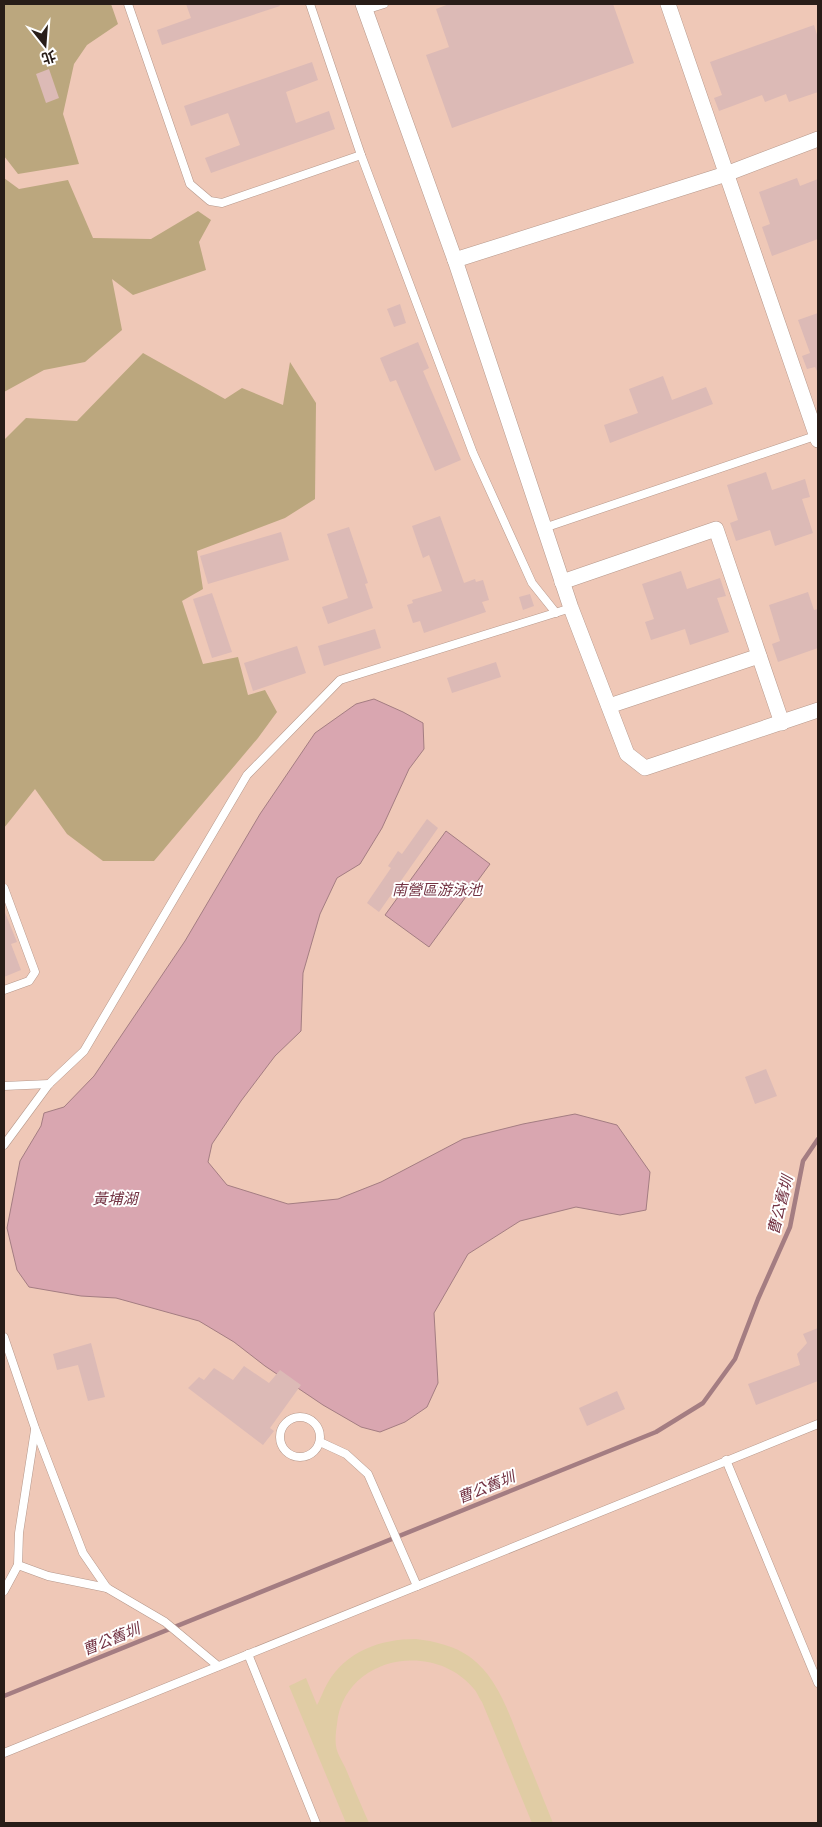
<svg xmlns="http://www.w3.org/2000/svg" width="822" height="1827" font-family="Ubuntu,'Noto Sans TC',sans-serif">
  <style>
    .built { fill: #efc8b7 }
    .green { fill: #e0cca4 }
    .forest { fill: #bba77e }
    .water { fill: #d9a6b0; stroke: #a47d82 }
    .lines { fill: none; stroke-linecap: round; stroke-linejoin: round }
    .stream { stroke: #a47d82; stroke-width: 4.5 }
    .building { fill: #dcbab6 }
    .lane-casing { stroke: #b6988b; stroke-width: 9 }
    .street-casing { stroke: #b6988b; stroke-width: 16 }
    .lane { stroke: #fff; stroke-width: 8 }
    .street { stroke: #fff; stroke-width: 15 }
    .labels { text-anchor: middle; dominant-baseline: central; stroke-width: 4; stroke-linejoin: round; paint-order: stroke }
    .water-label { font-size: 15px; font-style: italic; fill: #743444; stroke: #fff }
  </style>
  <rect width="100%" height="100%" fill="#f6d6c8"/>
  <rect class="built" x="4" y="4" width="814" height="1819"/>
  <path class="green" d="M416,1639C434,1641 455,1646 470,1657C499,1678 510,1717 523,1749C533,1773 543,1798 553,1823H532L482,1702C479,1698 477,1692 474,1689C434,1640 344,1656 337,1724C336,1731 335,1739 336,1746C337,1753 342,1761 345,1767C353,1786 361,1805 369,1823H346L289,1686L306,1678L317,1705C321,1698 323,1691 327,1684C346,1651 380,1639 416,1639Z"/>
  <g class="forest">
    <polygon points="4,4 111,4 118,24 87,45 74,64 63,114 79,164 18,174 4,156"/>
    <polygon points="4,178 19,189 68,180 93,238 151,239 198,211 211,220 199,242 206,270 133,295 112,279 122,330 85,362 44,370 4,392"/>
    <polygon points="143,353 225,399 242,388 283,405 290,362 316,403 315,499 285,518 197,551 203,589 182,601 203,664 238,657 248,695 265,690 277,712 258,738 154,861 103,861 67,834 35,789 4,828 4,440 26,418 77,421"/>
  </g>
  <g class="water">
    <polygon points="374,699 403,712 423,723 424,749 409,769 382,828 360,864 337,878 320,914 303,973 301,1031 275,1056 241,1101 212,1144 208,1162 227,1185 288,1204 338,1199 381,1182 463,1139 523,1124 575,1114 617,1125 650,1172 646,1210 620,1215 576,1207 520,1221 468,1254 434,1313 438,1383 427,1407 405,1422 380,1432 361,1427 323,1405 265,1366 234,1342 199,1321 116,1298 81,1296 29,1287 17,1270 7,1228 20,1161 41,1126 44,1113 64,1107 94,1076 185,941 260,814 315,733 356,704"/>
    <polygon points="446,831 490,864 429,947 385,915"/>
  </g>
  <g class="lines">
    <polyline class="stream" points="4,1696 656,1432 703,1403 735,1359 758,1299 790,1227 803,1161 818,1139"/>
  </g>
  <g class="building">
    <polygon points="186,4 279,4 280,6 162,45 157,30 191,18"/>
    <polygon points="449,4 613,4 634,63 452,128 426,55 449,47 436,9"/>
    <polygon points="814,25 818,38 818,92 789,102 786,94 765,102 762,95 719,111 714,98 722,95 710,62"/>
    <polygon points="312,62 318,80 286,92 296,123 329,111 335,129 211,173 205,158 240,145 228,113 191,126 184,106"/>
    <polygon points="49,69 59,98 46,103 36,74"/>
    <polygon points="797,178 800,186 818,179 818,239 772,256 762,227 770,224 759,192"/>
    <polygon points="400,304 406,323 394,327 387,309"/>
    <polygon points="818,313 818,371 817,371 815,367 807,369 802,356 810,353 798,320"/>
    <polygon points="418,342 429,368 423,371 461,460 435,471 396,380 390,382 380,358"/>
    <polygon points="663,376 672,400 706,387 713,404 610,443 604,425 638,413 629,389"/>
    <polygon points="766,472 772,490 805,479 810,497 802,499 813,533 775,546 770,530 736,541 730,523 738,520 727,485"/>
    <polygon points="440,516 464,583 475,579 476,582 483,580 489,600 482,602 486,612 424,633 420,621 413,623 407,605 413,603 412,600 442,591 429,555 423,558 412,526"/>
    <polygon points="349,527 368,583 365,584 373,608 328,624 322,607 348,598 327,534"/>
    <polygon points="281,532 289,560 208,584 200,556"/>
    <polygon points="681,571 687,589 720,578 726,596 717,598 729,632 690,645 685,629 651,640 645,622 654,619 642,584"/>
    <polygon points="808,592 814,610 818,609 818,648 778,662 772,644 780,641 769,605"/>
    <polygon points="212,593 232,652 212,658 193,599"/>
    <polygon points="530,594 534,606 523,610 519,597"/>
    <polygon points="375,629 381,648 324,666 318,646"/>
    <polygon points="297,646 306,673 253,691 244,663"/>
    <polygon points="496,662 501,677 452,693 447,678"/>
    <polygon points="427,819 438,828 379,912 367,903 391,868 388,866 398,851 402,854"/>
    <polygon points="4,910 17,942 11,944 21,970 4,977"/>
    <polygon points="766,1069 777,1096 755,1104 745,1077"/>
    <polygon points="818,1328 818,1381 756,1405 748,1384 800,1365 797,1354 807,1343 803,1334"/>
    <polygon points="91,1343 105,1397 88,1401 78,1365 57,1370 53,1354"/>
    <polygon points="244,1366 269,1383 280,1370 301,1385 270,1428 274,1431 263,1445 188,1388 199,1377 204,1380 214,1368 233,1380"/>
    <polygon points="617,1391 625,1409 587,1426 579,1408"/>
  </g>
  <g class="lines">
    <defs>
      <g id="lane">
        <polyline points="128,4 190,184 210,201 222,203 361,155"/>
        <polyline points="310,4 361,155 473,453 532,583 556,613"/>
        <polyline points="365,10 384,4"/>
        <polyline points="544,528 818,435"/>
        <polyline points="4,888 35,972 29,981 4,990"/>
        <polyline points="4,1086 49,1084"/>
        <polyline points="4,1145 49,1084 84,1051 247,775 340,680 571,608"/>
        <polyline points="4,1337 35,1428 83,1553 107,1588 165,1622 218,1666"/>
        <circle cx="300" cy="1437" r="20"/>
        <polyline points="320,1442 346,1454 368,1474 417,1586"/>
        <polyline points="726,1460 818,1683"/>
        <polyline points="18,1565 48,1576 107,1588"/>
        <polyline points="4,1591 18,1565 19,1533 35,1430"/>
        <polyline points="248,1654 316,1823"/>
        <polyline points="4,1753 818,1424"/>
      </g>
      <g id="street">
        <polyline points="363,4 455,260 571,608 627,754 645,768 818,710"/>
        <polyline points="668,4 818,440"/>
        <polyline points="455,260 726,174 818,139"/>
        <polyline points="562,582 716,529 782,723"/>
        <polyline points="609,706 759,656"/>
      </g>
    </defs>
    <use href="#lane" class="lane-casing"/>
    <use href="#street" class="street-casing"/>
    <use href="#lane" class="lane"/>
    <use href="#street" class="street"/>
  </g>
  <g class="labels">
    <g class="water-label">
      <text x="437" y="889">南營區游泳池</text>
      <text x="115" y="1198">黃埔湖</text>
      <text transform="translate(780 1205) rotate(-76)">曹公舊圳</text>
      <text transform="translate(486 1487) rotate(-22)">曹公舊圳</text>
      <text transform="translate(111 1639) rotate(-22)">曹公舊圳</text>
    </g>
  </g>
  <rect width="822" height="1827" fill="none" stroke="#281d18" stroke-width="10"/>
  <g transform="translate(45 45) rotate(163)" stroke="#ffffff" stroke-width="4" paint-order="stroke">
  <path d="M0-4L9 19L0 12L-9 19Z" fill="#281d18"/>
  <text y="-8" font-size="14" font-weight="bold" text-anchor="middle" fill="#281d18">北</text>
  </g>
</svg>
